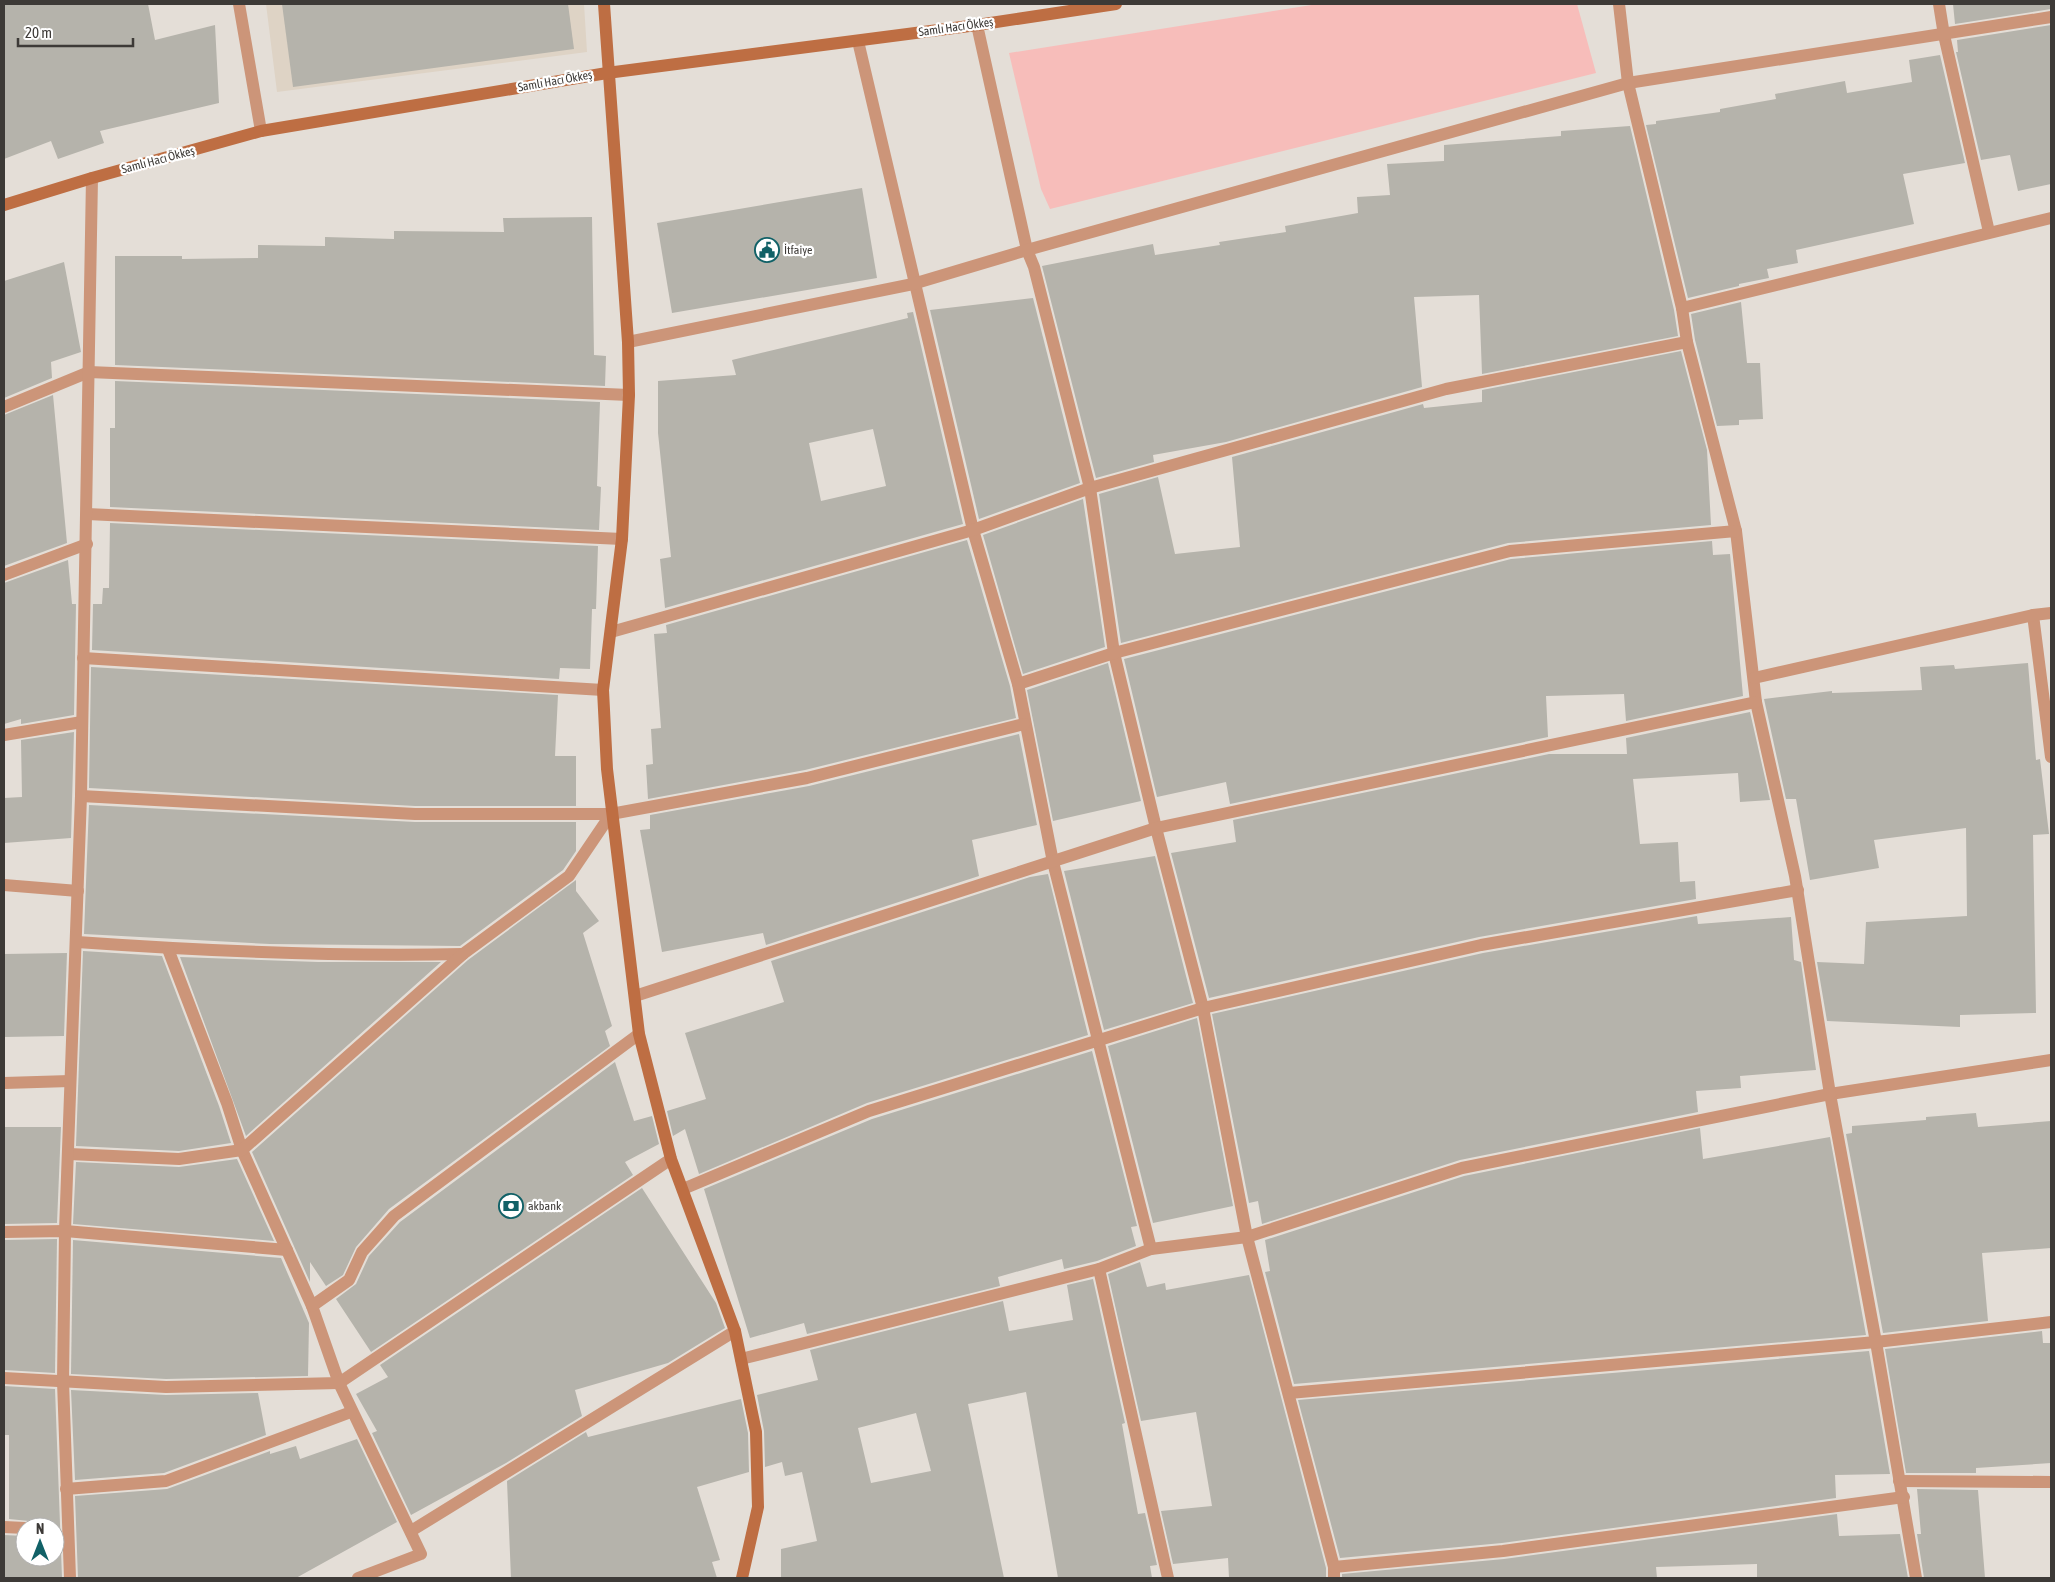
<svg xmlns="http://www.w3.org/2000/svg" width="2055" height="1582" font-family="'Asap Condensed',sans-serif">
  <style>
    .built { fill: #ded3c5 }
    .green { fill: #f7bdba }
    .building { fill: #b5b3ab; fill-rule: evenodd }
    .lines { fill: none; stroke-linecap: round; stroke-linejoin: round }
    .lane { stroke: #cc9579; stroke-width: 12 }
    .street { stroke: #cc9579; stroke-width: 12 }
    .secondary { stroke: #be6e43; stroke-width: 12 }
    .labels { text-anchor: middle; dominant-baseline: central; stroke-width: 4.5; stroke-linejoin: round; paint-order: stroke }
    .street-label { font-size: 12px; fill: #3d3a37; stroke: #fff }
    .poi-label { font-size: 12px; fill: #3d3a37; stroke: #fff; text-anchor: start }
  </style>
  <rect width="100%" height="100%" fill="#e4ded7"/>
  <polygon class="built" points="266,4 584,4 587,52 277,92"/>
  <polygon class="green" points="1318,4 1577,4 1596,73 1050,209 1041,189 1009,53"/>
  <g class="building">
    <polygon points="4,4 148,4 155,40 215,25 219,103 100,131 104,143 58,159 51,141 4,159"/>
    <polygon points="282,4 568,4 574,49 293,87"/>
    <polygon points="1953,4 2051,4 2051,9 1955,24"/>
    <polygon points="2051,25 2051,184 2018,191 2010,155 1981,160 1956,52 1958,52 1957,40"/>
    <polygon points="1940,55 1965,163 1903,174 1914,224 1796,250 1798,263 1767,269 1769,278 1739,284 1739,286 1688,298 1646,125 1656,124 1656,121 1720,112 1720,109 1776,99 1775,94 1845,81 1847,93 1912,82 1909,60"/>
    <polygon points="1630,126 1674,310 1678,336 1482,374 1479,295 1414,297 1422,387 1226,442 1153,455 1154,462 1096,478 1042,266 1153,244 1155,255 1220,245 1219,242 1286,232 1285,226 1358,213 1357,197 1390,195 1387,164 1444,161 1444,145 1561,136 1561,131"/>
    <polygon points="862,188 877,278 672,313 657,223"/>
    <polygon points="592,217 594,355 606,356 605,386 115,365 115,256 182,256 182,259 258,258 258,245 325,246 325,237 394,239 394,231 504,232 503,218"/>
    <polygon points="64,262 81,352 51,362 52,378 4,398 4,281"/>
    <polygon points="1033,298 1080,483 979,519 930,310"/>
    <polygon points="1741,302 1747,363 1760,363 1763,419 1739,420 1739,425 1717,426 1695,340 1691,314"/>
    <path d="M913,312L963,524L665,608L660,559L671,557L658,433V381L736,375L732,360L908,318L907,313ZM873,429L886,486L821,501L809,443Z"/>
    <polygon points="1681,351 1707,450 1711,525 1508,543 1121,643 1099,494 1158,477 1175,554 1240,547 1232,457 1423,404 1424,408 1482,402 1482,390"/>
    <polygon points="115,381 600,402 597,486 601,487 599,530 110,507 110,428 115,428"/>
    <polygon points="53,395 67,543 4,566 4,415"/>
    <polygon points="1083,499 1105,647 1023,674 983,535"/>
    <polygon points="110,523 598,546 596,609 592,609 590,669 560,668 559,679 92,650 93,604 102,604 103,588 109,588"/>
    <polygon points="967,540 1010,686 1016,718 805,770 648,799 646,765 653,764 651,729 661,728 654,634 667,633 666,625"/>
    <polygon points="1712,541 1713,555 1730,554 1743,696 1626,721 1624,694 1546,696 1548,737 1230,804 1226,782 1157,797 1124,659 1511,559"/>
    <polygon points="68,560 72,604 76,604 74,715 21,724 21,719 4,724 4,583"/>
    <polygon points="1108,663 1141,801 1053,821 1027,690"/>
    <polygon points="2028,663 2036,760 2040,759 2049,834 2033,835 2036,1013 1960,1015 1960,1027 1827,1021 1817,962 1864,964 1866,922 1967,916 1966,828 1874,840 1879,868 1810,880 1796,799 1786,799 1764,699 1832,691 1832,693 1922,690 1920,667 1954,665 1955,669"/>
    <polygon points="91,667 558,695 555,756 576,756 576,806 415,806 89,788"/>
    <polygon points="1750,712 1770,800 1740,802 1738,773 1633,779 1640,844 1678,842 1680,882 1695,881 1696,899 1479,937 1209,998 1171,853 1236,842 1233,820 1549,754 1627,754 1626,738"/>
    <polygon points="74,732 71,838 4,843 4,798 22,797 21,740"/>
    <polygon points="1019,734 1037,825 972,840 979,876 766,945 763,933 662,952 640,830 650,829 650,815 809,786"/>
    <polygon points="89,805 415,822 576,822 576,851 563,870 460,946 270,944 84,934"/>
    <polygon points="1155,856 1193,1003 1104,1030 1064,871"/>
    <polygon points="1048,874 1088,1035 867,1103 699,1174 685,1129 673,1136 667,1111 706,1099 685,1033 784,1002 771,961 1030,877"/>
    <polygon points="576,880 576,891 599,921 583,933 612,1026 605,1031 610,1046 389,1209 356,1247 343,1275 326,1286 310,1262 310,1282 252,1152 468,960"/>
    <polygon points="1697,916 1698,924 1791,917 1794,960 1801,962 1816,1070 1740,1076 1741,1088 1696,1091 1698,1112 1460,1160 1262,1224 1258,1201 1249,1203 1212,1014 1483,953"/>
    <polygon points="83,951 162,956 219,1106 231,1143 179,1151 76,1146"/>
    <polygon points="67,953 64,1036 4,1037 4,954"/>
    <polygon points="180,957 318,962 441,962 246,1136"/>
    <polygon points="1197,1018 1233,1206 1153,1223 1108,1046"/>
    <polygon points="1092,1051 1137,1226 1131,1227 1136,1246 1097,1261 1064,1269 1062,1259 998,1277 1000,1286 807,1334 804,1323 750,1338 704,1189 872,1119"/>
    <polygon points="615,1062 634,1121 652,1116 659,1144 625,1162 633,1175 371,1352 336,1299 356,1284 369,1256 400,1222"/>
    <polygon points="1976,1113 1978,1127 2051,1121 2051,1248 1982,1253 1988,1321 1883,1333 1846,1134 1852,1133 1852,1126 1926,1120 1926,1117"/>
    <polygon points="4,1127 61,1127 57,1223 4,1224"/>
    <polygon points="1700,1128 1703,1159 1830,1137 1866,1335 1294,1384 1265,1272 1270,1271 1265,1240 1464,1176"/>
    <polygon points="237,1159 274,1241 73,1224 76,1162 179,1167"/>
    <polygon points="642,1188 716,1303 725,1328 668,1363 575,1390 582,1416 506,1463 411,1515 372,1433 377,1431 356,1394 388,1377 380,1365"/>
    <polygon points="57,1239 55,1373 4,1370 4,1240"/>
    <polygon points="73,1240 281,1258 309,1323 308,1376 166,1379 71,1374"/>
    <polygon points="1140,1262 1147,1287 1165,1283 1166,1290 1249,1275 1326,1568 1326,1578 1229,1578 1228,1558 1173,1564 1161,1511 1212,1506 1196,1412 1141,1421 1108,1274"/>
    <path d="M1093,1279L1125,1423L1122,1424L1138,1514L1145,1513L1157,1565L1150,1566L1152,1578H1058L1026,1392L968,1404L1004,1578H781V1549L817,1541L802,1472L785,1476L782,1462L765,1467L764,1431L757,1395L818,1380L810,1350L1003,1301L1009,1331L1073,1320L1067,1285ZM916,1413L931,1471L871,1483L858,1428Z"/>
    <polygon points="2042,1331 2043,1343 2051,1343 2051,1463 1976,1468 1976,1473 1906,1473 1885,1349"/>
    <polygon points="1869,1351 1890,1474 1835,1475 1836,1498 1502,1543 1340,1558 1298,1400"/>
    <polygon points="4,1386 55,1389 62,1578 4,1578 4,1535 25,1536 25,1557 55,1557 55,1527 33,1527 29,1521 9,1519 9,1435 4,1435"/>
    <polygon points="71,1390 166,1395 258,1393 266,1435 164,1473 75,1480"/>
    <polygon points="741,1399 748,1433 749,1472 697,1487 720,1560 712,1562 717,1578 511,1578 507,1481 586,1432 588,1437"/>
    <polygon points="357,1439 397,1522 296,1578 78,1578 75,1496 167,1489 270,1451 270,1454 296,1446 300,1459"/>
    <polygon points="1917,1489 1978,1490 1985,1578 1924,1578 1917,1534 1921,1534"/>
    <polygon points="1837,1514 1839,1536 1900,1534 1908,1578 1757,1578 1757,1564 1656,1567 1657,1578 1342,1578 1342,1574 1504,1559"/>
  </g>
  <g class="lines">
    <polyline class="lane" points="1830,1094 2051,1060"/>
    <g class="street">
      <polyline points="239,4 261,131"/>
      <polyline points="1619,4 1628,83 1682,308 1687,342 1736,531 1756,702 1795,876 1830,1094 1876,1342 1916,1578"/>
      <polyline points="1939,4 1944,35 1989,232"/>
      <polyline points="977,25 1027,250 1034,267 1090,488 1114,653 1156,828 1203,1008 1247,1237 1334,1567 1334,1578"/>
      <polyline points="858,41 973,530 1018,684 1053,862 1151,1249"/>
      <polyline points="1682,308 2051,218"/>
      <polyline points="628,342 913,284 1027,250 1628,83 2051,17"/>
      <polyline points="4,407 89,372 629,395"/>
      <polyline points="87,514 622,539"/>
      <polyline points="4,575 87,544"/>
      <polyline points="2033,615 2051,757"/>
      <polyline points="611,632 973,530 1090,488 1446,389 1687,342"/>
      <polyline points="83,658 603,690"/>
      <polyline points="1754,678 2033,615 2051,613"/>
      <polyline points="1018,684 1114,653 1510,551 1736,531"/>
      <polyline points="4,735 82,722"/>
      <polyline points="81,796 415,814 611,814 807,778 1024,724"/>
      <polyline points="4,885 78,891"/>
      <path d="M77,942C205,951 334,957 463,954"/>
      <polyline points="168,949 227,1103 242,1150 312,1306 339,1383 421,1554 358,1578"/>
      <polyline points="635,996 1156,828 1756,702"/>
      <polyline points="4,1083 70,1081"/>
      <polyline points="69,1154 179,1159 242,1150 463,954 569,876 611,814"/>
      <polyline points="683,1189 869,1111 1203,1008 1481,945 1798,890"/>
      <polyline points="4,1232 65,1231 287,1250"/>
      <polyline points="1099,1269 1168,1578"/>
      <polyline points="312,1306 349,1280 362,1252 394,1216 639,1034"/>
      <polyline points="741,1359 1099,1269 1151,1249 1247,1237 1462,1168 1830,1094"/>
      <polyline points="4,1378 166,1387 339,1383 671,1159"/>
      <polyline points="1289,1393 1876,1342 2051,1322"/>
      <polyline points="1899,1481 2051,1482"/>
      <polyline points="66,1489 166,1481 351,1412"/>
      <polyline points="4,1527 25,1528"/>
      <polyline points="411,1531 735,1331"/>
      <polyline points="1334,1567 1503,1551 1904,1497"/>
      <polyline points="70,1578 63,1381 65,1231 81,796 92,178"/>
    </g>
    <g class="secondary">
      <polyline points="604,4 628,342 629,395 622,539 603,690 607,769 639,1034 671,1159 735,1331 756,1432 758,1507 742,1578"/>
      <polyline points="4,205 92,178 261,131 607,73 977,25 1116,4"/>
    </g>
  </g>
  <defs>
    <symbol id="civic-ring" viewBox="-11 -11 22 22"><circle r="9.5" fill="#fff" stroke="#116167" stroke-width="1.5"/><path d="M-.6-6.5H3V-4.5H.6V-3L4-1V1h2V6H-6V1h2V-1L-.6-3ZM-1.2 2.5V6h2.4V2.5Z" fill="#116167"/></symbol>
    <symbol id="bank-ring" viewBox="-11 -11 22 22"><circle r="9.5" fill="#fff" stroke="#116167" stroke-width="1.5"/><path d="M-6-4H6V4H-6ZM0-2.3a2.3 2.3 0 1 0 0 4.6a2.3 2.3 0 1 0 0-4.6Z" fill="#116167"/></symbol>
  </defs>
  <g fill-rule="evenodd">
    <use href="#civic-ring" x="753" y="236" width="28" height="28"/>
    <use href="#bank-ring" x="497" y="1192" width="28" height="28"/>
  </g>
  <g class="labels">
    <g class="street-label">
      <text transform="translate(956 27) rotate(-8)">Samlı Hacı Ökkeş</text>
      <text transform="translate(555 81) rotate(-10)">Samlı Hacı Ökkeş</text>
      <text transform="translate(158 160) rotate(-15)">Samlı Hacı Ökkeş</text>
    </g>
    <g class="poi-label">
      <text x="784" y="250">İtfaiye</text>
      <text x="528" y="1206">akbank</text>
    </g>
  </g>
  <rect width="2055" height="1582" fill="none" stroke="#3d3a37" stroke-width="10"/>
  <g transform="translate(40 1542)"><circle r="24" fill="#ffffff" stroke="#b1b0af"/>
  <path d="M0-4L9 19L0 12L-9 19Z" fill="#116167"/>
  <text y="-8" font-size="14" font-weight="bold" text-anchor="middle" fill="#3d3a37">N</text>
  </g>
  <path d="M18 38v8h115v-8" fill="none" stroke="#3d3a37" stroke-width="2.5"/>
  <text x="25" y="38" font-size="15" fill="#3d3a37" stroke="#ffffff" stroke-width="4" paint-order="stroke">20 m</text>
</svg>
